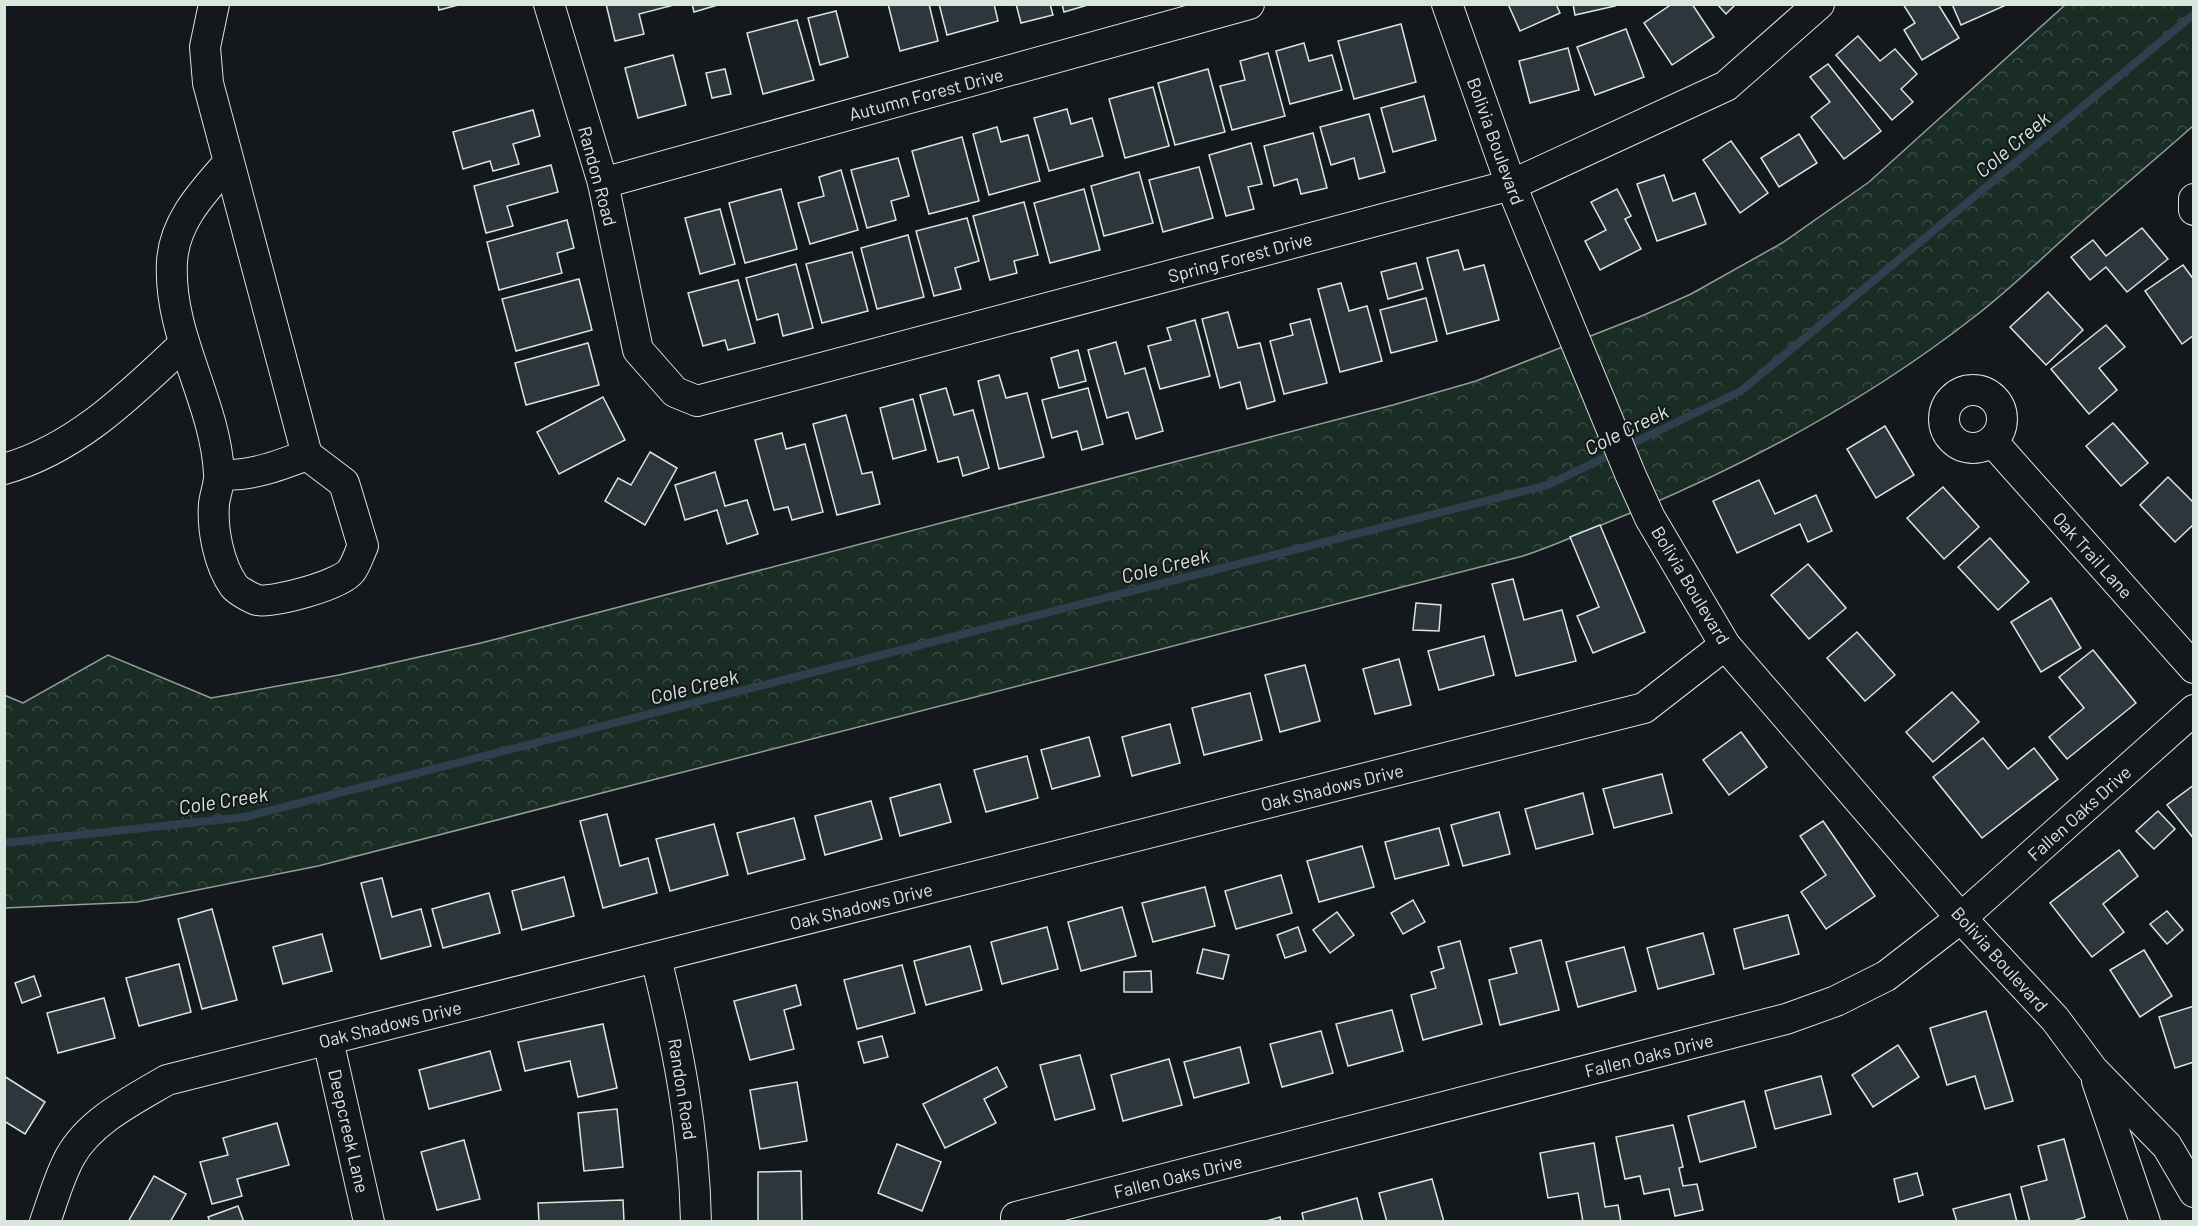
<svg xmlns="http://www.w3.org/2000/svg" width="2198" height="1226" font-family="Barlow,sans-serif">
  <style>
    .park { fill: url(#park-crowns); stroke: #939e99; stroke-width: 1.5 }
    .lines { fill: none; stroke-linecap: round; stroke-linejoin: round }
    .stream { stroke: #2f3f4d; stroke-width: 8 }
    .building { fill: #2c363c; stroke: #d8e6dc; stroke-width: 1.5 }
    .minor-casing { stroke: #d8e6dc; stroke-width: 32 }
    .minor { stroke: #14181c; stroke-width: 30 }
    .labels { text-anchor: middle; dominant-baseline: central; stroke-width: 4.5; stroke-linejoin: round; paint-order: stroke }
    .street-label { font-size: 18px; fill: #d8e6dc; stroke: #14181c }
    .water-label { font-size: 20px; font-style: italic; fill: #d8e6dc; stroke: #14181c }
  </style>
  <defs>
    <pattern id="park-crowns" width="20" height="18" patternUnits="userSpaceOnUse" patternTransform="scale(1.5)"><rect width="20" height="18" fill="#1a2d24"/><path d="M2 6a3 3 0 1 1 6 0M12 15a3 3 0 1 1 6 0" fill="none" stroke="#3b4b43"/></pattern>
  </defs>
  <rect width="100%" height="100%" fill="#14181c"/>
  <path class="park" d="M2065,5H2193V126C2156,159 2117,191 2080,224C2046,254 2014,286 1978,314C1871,398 1753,462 1628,514C1593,528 1559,544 1523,556L318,866L137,902L5,908L4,695L23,703L108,655L211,698L339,675L481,643L1393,405L1476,381L1644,315L1691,294L1782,243L1869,182Z"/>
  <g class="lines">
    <g class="stream">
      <polyline points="1625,447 1741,391 2194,14"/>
      <polyline points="4,843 245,817 1548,485 1614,453"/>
    </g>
  </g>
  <g class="building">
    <polygon points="438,4 462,4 439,10"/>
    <polygon points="606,4 674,4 674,5 639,14 644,34 615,41"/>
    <polygon points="692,4 721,4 694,12"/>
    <polygon points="888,4 929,4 938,41 900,51"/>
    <polygon points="939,4 994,4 998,21 947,35"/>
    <polygon points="1016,4 1050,4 1053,15 1021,23"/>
    <polygon points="1062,4 1091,4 1064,12"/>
    <polygon points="1508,4 1556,4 1560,13 1520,31"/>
    <polygon points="1573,4 1614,4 1615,6 1575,15"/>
    <polygon points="1672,4 1692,4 1714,37 1672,65 1644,23"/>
    <polygon points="1717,4 1736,4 1726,14"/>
    <polygon points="1903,4 1938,4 1959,38 1922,60 1904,30 1915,23"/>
    <polygon points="1952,4 2003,4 2004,6 1961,25"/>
    <polygon points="836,11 848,57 820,65 808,18"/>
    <polygon points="797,20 814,80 763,94 747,33"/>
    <polygon points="1401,24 1416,82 1354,99 1338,41"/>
    <polygon points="1626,29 1644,77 1595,95 1577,47"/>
    <polygon points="1858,36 1880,61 1895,49 1917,74 1901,89 1913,102 1892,120 1836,55"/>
    <polygon points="1304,43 1309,61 1332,55 1342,90 1290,104 1276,51"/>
    <polygon points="1568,48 1579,90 1530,103 1519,61"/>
    <polygon points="1268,53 1285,116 1232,130 1220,86 1245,80 1240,61"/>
    <polygon points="673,55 686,105 638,118 625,68"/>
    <polygon points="1828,64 1881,131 1844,159 1811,117 1830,102 1810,77"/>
    <polygon points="725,69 731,94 712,98 706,73"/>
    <polygon points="1208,69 1225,132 1175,145 1158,83"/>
    <polygon points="1153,87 1169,146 1125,158 1109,99"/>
    <polygon points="1424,96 1436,140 1393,152 1381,108"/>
    <polygon points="1067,109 1071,124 1092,118 1103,156 1049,171 1034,118"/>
    <polygon points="533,110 540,136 513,144 519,164 493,171 490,161 463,169 453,132"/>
    <polygon points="1369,114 1385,172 1359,179 1354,158 1331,165 1320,127"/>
    <polygon points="997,127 1001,142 1028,135 1040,181 989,195 973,134"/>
    <polygon points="1313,133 1327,188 1301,194 1297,179 1274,186 1264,146"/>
    <polygon points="1799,134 1817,163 1779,187 1761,158"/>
    <polygon points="962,137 979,201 929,214 912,151"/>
    <polygon points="1731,141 1768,193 1740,213 1703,160"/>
    <polygon points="1251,143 1262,184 1248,187 1254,209 1226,216 1209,155"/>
    <polygon points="898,158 909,196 891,201 896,220 867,228 851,170"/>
    <polygon points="551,165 558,192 507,206 513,226 486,233 474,186"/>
    <polygon points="1199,167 1213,218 1163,232 1149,180"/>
    <polygon points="841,170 858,230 810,244 798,203 824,196 819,177"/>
    <polygon points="1139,172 1153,223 1104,236 1091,186"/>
    <polygon points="1664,175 1673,201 1695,193 1706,224 1657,241 1637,184"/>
    <polygon points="781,189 797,249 745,263 729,203"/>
    <polygon points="1084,189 1100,250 1050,263 1034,203"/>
    <polygon points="1617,189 1631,216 1625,219 1641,249 1600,270 1585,241 1606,230 1591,202"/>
    <polygon points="1024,202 1038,255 1014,261 1017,273 990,280 973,216"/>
    <polygon points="720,209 735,264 700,274 685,218"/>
    <polygon points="967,218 979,261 955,268 961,289 934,296 916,231"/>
    <polygon points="567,220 574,248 557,253 562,273 499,290 487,242"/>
    <polygon points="2142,228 2168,259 2127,292 2106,267 2090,280 2071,257 2093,240 2106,256"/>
    <polygon points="908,235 924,297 877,309 861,248"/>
    <polygon points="1458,250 1464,270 1484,265 1499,320 1447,334 1427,258"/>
    <polygon points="852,252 868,311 822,323 806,264"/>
    <polygon points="1416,263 1423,289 1388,299 1381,272"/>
    <polygon points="796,264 813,328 783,336 778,314 757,320 746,278"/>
    <polygon points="2183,265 2194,280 2194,335 2182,344 2145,291"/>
    <polygon points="579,279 592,330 516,351 502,299"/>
    <polygon points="738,280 755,343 728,350 725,340 703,346 688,293"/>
    <polygon points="1341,283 1349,311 1367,306 1382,361 1340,372 1318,289"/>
    <polygon points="2048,292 2083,330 2046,365 2010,327"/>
    <polygon points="1426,298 1437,341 1391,353 1380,310"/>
    <polygon points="1228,312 1238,348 1260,343 1275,401 1247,409 1240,382 1220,388 1202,319"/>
    <polygon points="1310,319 1327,383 1284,394 1270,341 1293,335 1290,324"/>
    <polygon points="1195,320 1210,376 1160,389 1148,346 1171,340 1167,328"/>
    <polygon points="2106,325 2125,347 2099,368 2117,390 2089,414 2051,369"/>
    <polygon points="1116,342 1125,374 1145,368 1163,431 1136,439 1128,412 1107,418 1088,350"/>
    <polygon points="588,343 599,385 526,405 515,363"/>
    <polygon points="1078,350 1086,381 1059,388 1051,358"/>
    <polygon points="999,375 1006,398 1027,393 1044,457 999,469 978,381"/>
    <polygon points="946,388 954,415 973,410 989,468 963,476 958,457 938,462 920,395"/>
    <polygon points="1088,388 1103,444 1082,450 1077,431 1052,438 1042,400"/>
    <polygon points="603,397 625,440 559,474 537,432"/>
    <polygon points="913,399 926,450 893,459 880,408"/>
    <polygon points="846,415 862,474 872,472 880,504 837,515 813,424"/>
    <polygon points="2113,423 2148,463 2121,486 2086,446"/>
    <polygon points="1885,426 1914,475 1876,498 1847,449"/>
    <polygon points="782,433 786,449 805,444 823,512 792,520 788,507 774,510 755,440"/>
    <polygon points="650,452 677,468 645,525 605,501 618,478 631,485"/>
    <polygon points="715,472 725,506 747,500 758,534 727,544 717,510 685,520 675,485"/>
    <polygon points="2168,477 2194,503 2194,524 2175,542 2140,505"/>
    <polygon points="1759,480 1775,514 1816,495 1832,531 1808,542 1800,524 1737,553 1713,501"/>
    <polygon points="1943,487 1979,527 1944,559 1907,518"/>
    <polygon points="1600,525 1645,632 1593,653 1577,616 1599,607 1570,537"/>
    <polygon points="1990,538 2029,582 1998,610 1958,567"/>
    <polygon points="1808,564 1846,608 1809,639 1771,595"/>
    <polygon points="1513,579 1524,620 1562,610 1576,661 1516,676 1492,584"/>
    <polygon points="2051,598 2081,648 2041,672 2011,622"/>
    <polygon points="1416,603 1441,605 1439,631 1413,630"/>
    <polygon points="1857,632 1895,675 1865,701 1827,658"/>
    <polygon points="1484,636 1494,675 1439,690 1428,651"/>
    <polygon points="2093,650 2136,703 2067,759 2049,737 2084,708 2059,677"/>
    <polygon points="1399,659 1411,705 1375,714 1363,669"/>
    <polygon points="1305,665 1320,721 1280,732 1265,675"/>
    <polygon points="1952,692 1979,722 1933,762 1906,732"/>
    <polygon points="1250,693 1262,740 1204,755 1192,708"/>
    <polygon points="1170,724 1180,763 1132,776 1122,737"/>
    <polygon points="1741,732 1767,767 1729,795 1703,760"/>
    <polygon points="1089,737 1100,776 1052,789 1041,750"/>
    <polygon points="1983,738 2008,769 2034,748 2058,779 1982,838 1933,777"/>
    <polygon points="1027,756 1038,798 986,812 974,770"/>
    <polygon points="1662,774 1672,813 1614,828 1603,789"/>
    <polygon points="940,784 951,822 900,836 890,798"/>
    <polygon points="2194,785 2194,839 2167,805"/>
    <polygon points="1583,793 1593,834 1536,849 1525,809"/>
    <polygon points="871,801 882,839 825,855 815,816"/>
    <polygon points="2158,811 2175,829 2154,849 2136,831"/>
    <polygon points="1499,812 1510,854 1463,866 1451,825"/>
    <polygon points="607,814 620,866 648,858 657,893 603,908 580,821"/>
    <polygon points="794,818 805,859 748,874 737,833"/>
    <polygon points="1823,821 1875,896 1826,929 1801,892 1826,875 1800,836"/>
    <polygon points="714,824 728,875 670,891 656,839"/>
    <polygon points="1439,828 1449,865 1395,879 1385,842"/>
    <polygon points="1362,846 1374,887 1319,902 1307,861"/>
    <polygon points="2119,850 2138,876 2103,904 2124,932 2092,957 2050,903"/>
    <polygon points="1281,875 1292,913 1236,929 1225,891"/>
    <polygon points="564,877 574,916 522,930 512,891"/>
    <polygon points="382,878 392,917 421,909 431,946 381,959 361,883"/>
    <polygon points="1205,887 1215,926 1153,942 1142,903"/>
    <polygon points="489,893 500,933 443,948 432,909"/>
    <polygon points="1413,900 1425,922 1403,934 1391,913"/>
    <polygon points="1122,907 1136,956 1081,971 1068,922"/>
    <polygon points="212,909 237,1000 202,1009 178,919"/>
    <polygon points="2167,911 2183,930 2167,944 2150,924"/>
    <polygon points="1337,912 1354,935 1330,953 1313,930"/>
    <polygon points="1788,915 1799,954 1744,969 1734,929"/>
    <polygon points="1047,927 1058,969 1002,984 991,942"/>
    <polygon points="1298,927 1306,951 1285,958 1277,935"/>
    <polygon points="1703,933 1714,974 1658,989 1647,948"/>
    <polygon points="322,934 332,971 283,984 273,947"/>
    <polygon points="1541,940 1559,1010 1500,1025 1489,980 1517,973 1510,948"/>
    <polygon points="1460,941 1482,1024 1423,1040 1411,995 1436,988 1431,972 1444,968 1438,947"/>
    <polygon points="970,946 982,990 926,1005 914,961"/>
    <polygon points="1624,947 1636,991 1578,1007 1566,962"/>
    <polygon points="1203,949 1229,955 1223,979 1197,973"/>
    <polygon points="2144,950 2172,996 2140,1017 2110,970"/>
    <polygon points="179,964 191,1012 139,1026 126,978"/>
    <polygon points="902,965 915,1013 857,1029 844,980"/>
    <polygon points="1151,971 1152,992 1124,992 1124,972"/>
    <polygon points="34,976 41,996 22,1003 15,983"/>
    <polygon points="796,985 801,1005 784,1010 794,1049 750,1060 734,1001"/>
    <polygon points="104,998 115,1038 58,1053 47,1013"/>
    <polygon points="2194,1006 2194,1062 2175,1068 2159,1017"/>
    <polygon points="1392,1010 1403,1051 1348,1066 1336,1024"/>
    <polygon points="1986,1011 2013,1101 1985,1109 1975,1076 1947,1085 1930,1028"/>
    <polygon points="603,1024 617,1088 578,1097 570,1061 525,1071 518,1042"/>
    <polygon points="1321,1031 1333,1073 1282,1087 1270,1044"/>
    <polygon points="882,1036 888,1057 864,1063 858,1042"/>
    <polygon points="1898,1045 1919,1077 1873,1107 1852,1075"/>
    <polygon points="1240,1047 1249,1083 1194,1098 1184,1062"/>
    <polygon points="490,1051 501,1090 429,1109 419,1070"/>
    <polygon points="1080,1055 1095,1109 1055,1120 1040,1065"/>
    <polygon points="1169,1059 1182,1105 1123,1121 1111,1075"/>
    <polygon points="997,1067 1007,1087 984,1099 996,1123 945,1148 923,1104"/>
    <polygon points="4,1076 45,1102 25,1134 4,1121"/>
    <polygon points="1821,1076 1831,1114 1775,1129 1765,1091"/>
    <polygon points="797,1082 807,1141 760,1149 750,1090"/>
    <polygon points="1744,1101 1756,1147 1700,1162 1688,1116"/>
    <polygon points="617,1109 623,1167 584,1171 578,1113"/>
    <polygon points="277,1123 289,1165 237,1179 242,1196 212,1204 200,1162 228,1155 223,1138"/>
    <polygon points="1673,1125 1683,1167 1679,1168 1683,1186 1697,1184 1703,1210 1675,1216 1669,1189 1644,1194 1640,1176 1625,1179 1616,1137"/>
    <polygon points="2064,1139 2085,1217 2070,1222 2030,1222 2021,1187 2047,1180 2038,1146"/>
    <polygon points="464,1140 480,1199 437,1210 421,1152"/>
    <polygon points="1594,1143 1605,1207 1618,1205 1621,1222 1583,1222 1578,1193 1548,1198 1540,1153"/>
    <polygon points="897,1144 941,1162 922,1211 878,1193"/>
    <polygon points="801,1171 802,1222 758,1222 758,1172"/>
    <polygon points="1917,1173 1923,1195 1899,1202 1894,1179"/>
    <polygon points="154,1176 186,1194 170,1222 128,1222"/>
    <polygon points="1432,1179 1444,1222 1387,1222 1379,1193"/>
    <polygon points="2010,1194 2017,1222 1957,1222 1953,1209"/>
    <polygon points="1357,1198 1363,1222 1304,1222 1302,1213"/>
    <polygon points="623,1200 624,1222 539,1222 538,1203"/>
    <polygon points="238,1206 244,1222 210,1222 208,1217"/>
    <polygon points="1280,1217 1281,1222 1263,1222"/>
  </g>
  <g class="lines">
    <defs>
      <g id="minor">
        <path d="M214,4L205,47L208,83L307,455L344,483L363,546C359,554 356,565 351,571C341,585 274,603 257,600C251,598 238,591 234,586C219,565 212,530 214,504C215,494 220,483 219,473C215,400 168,336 172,262C174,221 204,191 229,162"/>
        <polyline points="549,4 603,183 638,350 675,392 697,401 1511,185 1726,86 1819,4"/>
        <polyline points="1447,4 1511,185 1631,476 1650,518 1725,645 1961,918 2055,1019 2093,1070 2167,1146 2194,1192"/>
        <polyline points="603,183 1249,4"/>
        <polyline points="2194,199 2194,210"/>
        <circle cx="1973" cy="419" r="29"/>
        <polyline points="1992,441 2194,668"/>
        <path d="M4,469C76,449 131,394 184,344"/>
        <path d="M220,475C252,476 278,466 307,455"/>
        <path d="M656,958C678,1048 694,1128 696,1222"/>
        <polyline points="328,1040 369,1222"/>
        <polyline points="2097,1081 2145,1222"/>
        <path d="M45,1222C53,1200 59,1177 70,1157C90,1121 133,1100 167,1080L1644,708L1725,645"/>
        <polyline points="1016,1222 1016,1217 1786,1019 1836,1001 1886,976 1961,918 2194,710"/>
      </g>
    </defs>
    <use href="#minor" class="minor-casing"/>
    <use href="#minor" class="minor"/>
  </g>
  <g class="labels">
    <g class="street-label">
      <text transform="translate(926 94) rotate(-15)">Autumn Forest Drive</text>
      <text transform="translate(1496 141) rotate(70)">Bolivia Boulevard</text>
      <text transform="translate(598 176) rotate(75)">Randon Road</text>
      <text transform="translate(1240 257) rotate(-15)">Spring Forest Drive</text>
      <text transform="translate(2093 555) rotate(48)">Oak Trail Lane</text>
      <text transform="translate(1691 585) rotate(59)">Bolivia Boulevard</text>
      <text transform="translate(1332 787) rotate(-14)">Oak Shadows Drive</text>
      <text transform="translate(2079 813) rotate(-42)">Fallen Oaks Drive</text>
      <text transform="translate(861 906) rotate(-14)">Oak Shadows Drive</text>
      <text transform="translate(2000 959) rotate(48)">Bolivia Boulevard</text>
      <text transform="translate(390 1024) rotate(-14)">Oak Shadows Drive</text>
      <text transform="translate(1649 1055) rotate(-14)">Fallen Oaks Drive</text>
      <text transform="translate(683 1089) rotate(81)">Randon Road</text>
      <text transform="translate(349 1131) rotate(77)">Deepcreek Lane</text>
      <text transform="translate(1178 1176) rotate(-14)">Fallen Oaks Drive</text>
    </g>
    <g class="water-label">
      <text transform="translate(2012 144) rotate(-40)">Cole Creek</text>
      <text transform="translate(1626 429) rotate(-26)">Cole Creek</text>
      <text transform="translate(1165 565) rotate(-14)">Cole Creek</text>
      <text transform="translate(694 686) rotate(-14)">Cole Creek</text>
      <text transform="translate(223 800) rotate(-9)">Cole Creek</text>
    </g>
  </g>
  <rect width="2198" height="1226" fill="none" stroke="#d8e6dc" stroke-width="12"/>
</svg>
